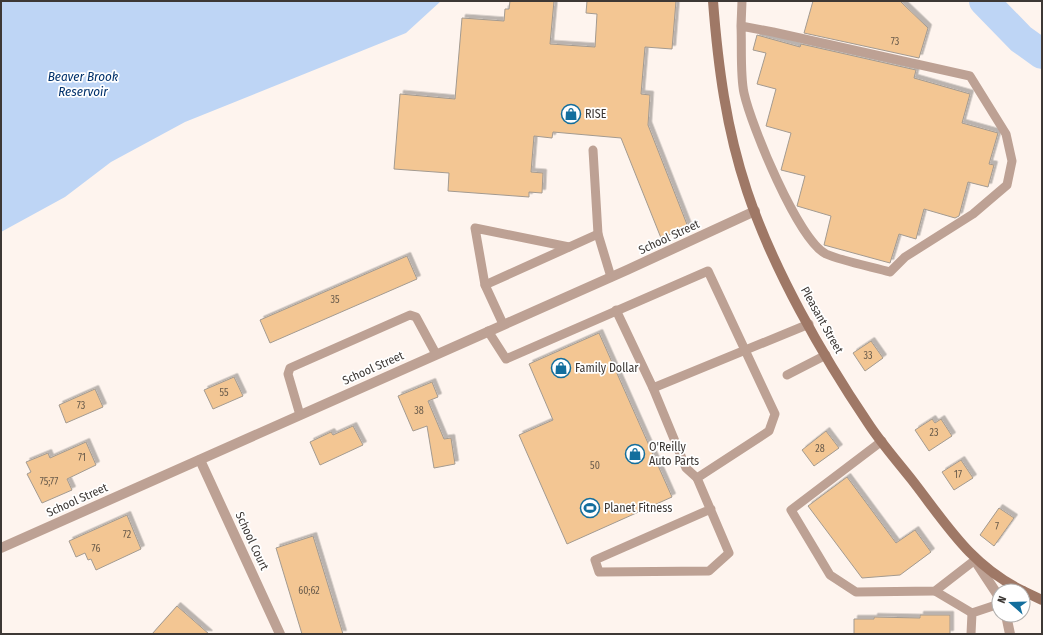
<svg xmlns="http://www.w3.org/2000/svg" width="1043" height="635" font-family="'Fira Sans Condensed',sans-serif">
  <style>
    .water { fill: #bed5f5 }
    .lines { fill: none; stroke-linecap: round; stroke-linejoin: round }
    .river { stroke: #bed5f5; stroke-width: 30 }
    .building { fill: #f3c693; stroke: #a39a90; filter: url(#shadow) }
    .service { stroke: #bda194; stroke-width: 9 }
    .minor { stroke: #bda194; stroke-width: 10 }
    .tertiary { stroke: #bda194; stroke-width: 10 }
    .secondary { stroke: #9f7866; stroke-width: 10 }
    .labels { text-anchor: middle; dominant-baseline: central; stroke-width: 3.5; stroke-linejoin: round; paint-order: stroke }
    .number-label { font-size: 10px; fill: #6a5c4c }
    .poi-label { font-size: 12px; fill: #3d3835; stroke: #fff; text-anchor: start }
    .street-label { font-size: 12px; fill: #3d3835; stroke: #fff }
    .water-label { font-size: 13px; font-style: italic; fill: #00316b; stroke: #fff }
  </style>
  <defs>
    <filter id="shadow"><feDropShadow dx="3.5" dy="-3.5" stdDeviation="0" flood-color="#0004"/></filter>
  </defs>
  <rect width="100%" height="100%" fill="#fef4ee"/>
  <polygon class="water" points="1,1 441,1 406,33 185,122 111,162 65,197 1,232"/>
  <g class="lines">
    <polyline class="river" points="984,1 1021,39 1042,54"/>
  </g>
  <g class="building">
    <polygon points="510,1 554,1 550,44 595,47 597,14 586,13 587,1 676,1 672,49 645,47 641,94 650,95 648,125 688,227 661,238 621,138 553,132 552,138 534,136 531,172 543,173 542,193 529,192 529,197 448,191 449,173 394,169 400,94 455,99 462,18 504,21 505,9 509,9"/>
    <polygon points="813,1 900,1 928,28 919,58 804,33"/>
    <polygon points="757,35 800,47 801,44 916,70 914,78 970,94 962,123 998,133 989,164 994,165 988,187 968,182 959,216 955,218 924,209 916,239 899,234 890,263 824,245 831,216 797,206 805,176 781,170 791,133 766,126 776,89 757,84 766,53 753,50"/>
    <polygon points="407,256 417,279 270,343 260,320"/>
    <polygon points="599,333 672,497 567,544 519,435 553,420 529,364"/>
    <polygon points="871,341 883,358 865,371 853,353"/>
    <polygon points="234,377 243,396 213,409 204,390"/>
    <polygon points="432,382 438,397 428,401 444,439 451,438 455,464 434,468 427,426 413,431 398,396"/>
    <polygon points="95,389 103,407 66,423 59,405"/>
    <polygon points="932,419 935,423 941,419 952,436 929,451 915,430"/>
    <polygon points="353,426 363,445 320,465 310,442 331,432 333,435"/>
    <polygon points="826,431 839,448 814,466 802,450"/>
    <polygon points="86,442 96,465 67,479 72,490 42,503 27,474 31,472 26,462 48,453 50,458"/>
    <polygon points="961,460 973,478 954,490 942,472"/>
    <polygon points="847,477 896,543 915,530 931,552 900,575 862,578 808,506"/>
    <polygon points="999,508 1014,518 994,546 980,535"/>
    <polygon points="127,515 141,549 96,570 91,559 88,560 85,553 76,557 69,541"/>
    <polygon points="313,536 343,634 302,634 276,548"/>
    <polygon points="177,606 209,634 152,634"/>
    <polygon points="920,615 950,615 950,634 854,634 854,619 874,619 874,617 920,618"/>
  </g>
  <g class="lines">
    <g class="service">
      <path d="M741,26L773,32L970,76L1006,134L1012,161L1007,185L973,214L905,257L890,272C872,267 842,261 826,254C798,240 751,125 744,93C740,75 742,46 741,26L742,1"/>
      <polyline points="593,150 598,234 611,277"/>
      <polyline points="485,285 598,234"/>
      <polyline points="616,310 653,388 809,324"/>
      <polyline points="503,324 485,285 475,228 569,247"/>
      <polyline points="488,331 506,359 708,271 775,414 769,431 697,478 729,553 709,571 599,572 595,560 711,509"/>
      <polyline points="787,375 826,355"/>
      <polyline points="653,388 686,468 697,478"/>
      <polyline points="300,415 288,374 290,368 410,315 416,317 436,354"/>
      <polyline points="882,441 791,510 830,575 856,592 935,591 975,560"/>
      <polyline points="935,591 972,613"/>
      <polyline points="971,634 972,613 999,604"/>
    </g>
    <g class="minor">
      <polyline points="200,460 280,634"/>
      <polyline points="1,548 627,270 755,211"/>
    </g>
    <g class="tertiary">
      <polyline points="976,562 999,597"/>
      <polyline points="1006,615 1010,634"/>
    </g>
    <g class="secondary">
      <path d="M713,1C718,66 726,128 747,191C773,269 822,355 868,423C881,443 897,461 912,480C947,525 970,565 1023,591"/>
      <polyline points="1023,591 1042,600"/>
    </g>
  </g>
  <defs>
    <symbol id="shop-ring" viewBox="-11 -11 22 22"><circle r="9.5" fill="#fff" stroke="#136e9d" stroke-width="1.5"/><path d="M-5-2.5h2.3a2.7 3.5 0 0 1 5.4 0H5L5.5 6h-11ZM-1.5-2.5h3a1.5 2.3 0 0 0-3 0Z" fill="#136e9d"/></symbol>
    <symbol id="stadium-ring" viewBox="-11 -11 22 22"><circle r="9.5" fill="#fff" stroke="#136e9d" stroke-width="1.5"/><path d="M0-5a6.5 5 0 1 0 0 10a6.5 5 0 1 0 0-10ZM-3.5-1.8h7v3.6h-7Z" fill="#136e9d"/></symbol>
  </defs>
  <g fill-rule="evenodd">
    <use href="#shop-ring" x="560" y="103" width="22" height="22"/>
    <use href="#shop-ring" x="550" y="357" width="22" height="22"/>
    <use href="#shop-ring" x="624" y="443" width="22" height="22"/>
    <use href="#stadium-ring" x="579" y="497" width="22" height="22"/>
  </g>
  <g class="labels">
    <g class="number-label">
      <text x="895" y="42">73</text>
      <text x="335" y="300">35</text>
      <text x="868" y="356">33</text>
      <text x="224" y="393">55</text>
      <text x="81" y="406">73</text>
      <text x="419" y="411">38</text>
      <text x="934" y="433">23</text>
      <text x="820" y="449">28</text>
      <text x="82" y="458">71</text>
      <text x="595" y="466">50</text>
      <text x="958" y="475">17</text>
      <text x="49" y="482">75;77</text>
      <text x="997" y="527">7</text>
      <text x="127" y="535">72</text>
      <text x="96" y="549">76</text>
      <text x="309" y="591">60;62</text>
    </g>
    <g class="poi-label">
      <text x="585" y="114">RISE</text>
      <text x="575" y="368">Family Dollar</text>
      <text x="649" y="447">O'Reilly<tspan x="649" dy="14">Auto Parts</tspan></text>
      <text x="604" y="508">Planet Fitness</text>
    </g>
    <g class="street-label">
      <text transform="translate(669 237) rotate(-25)">School Street</text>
      <text transform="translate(822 320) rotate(61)">Pleasant Street</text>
      <text transform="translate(373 368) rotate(-24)">School Street</text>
      <text transform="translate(77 500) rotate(-24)">School Street</text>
      <text transform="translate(252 541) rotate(65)">School Court</text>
    </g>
    <g class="water-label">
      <text x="83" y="76">Beaver Brook<tspan x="83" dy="15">Reservoir</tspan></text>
    </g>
  </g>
  <rect width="1043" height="635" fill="none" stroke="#3d3835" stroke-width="4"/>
  <g transform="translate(1011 603) rotate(290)"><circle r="19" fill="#ffffff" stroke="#b1afae"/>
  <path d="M0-3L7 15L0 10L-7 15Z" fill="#136e9d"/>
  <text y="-6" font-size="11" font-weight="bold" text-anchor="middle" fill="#3d3835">N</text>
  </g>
</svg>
